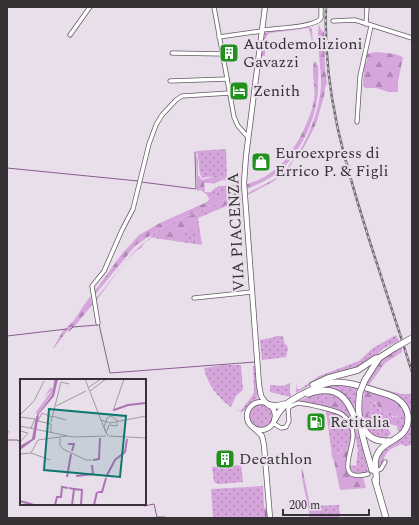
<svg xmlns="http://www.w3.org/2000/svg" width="419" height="525" font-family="Spectral,serif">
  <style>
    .grass { fill: url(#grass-dots) }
    .forest { fill: url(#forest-firs) }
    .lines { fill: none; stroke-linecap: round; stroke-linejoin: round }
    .stream { stroke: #8a5e90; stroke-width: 1 }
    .minor-casing { stroke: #645b65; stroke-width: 5 }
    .secondary-casing { stroke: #645b65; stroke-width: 6 }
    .trunk-casing { stroke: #645b65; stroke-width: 7 }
    .minor { stroke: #fff; stroke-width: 3.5 }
    .secondary { stroke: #fff; stroke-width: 4.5 }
    .trunk { stroke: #fff; stroke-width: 5.5 }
    .rail-casing { stroke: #736d74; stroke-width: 2.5 }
    .rail { stroke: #e9dfeb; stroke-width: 1; stroke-dasharray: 3; stroke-linecap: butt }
    .trunk-bridge-casing { stroke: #645b65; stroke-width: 7; stroke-linecap: butt }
    .trunk-bridge { stroke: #fff; stroke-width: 5.5 }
    .labels { text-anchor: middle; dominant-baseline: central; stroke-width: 4; stroke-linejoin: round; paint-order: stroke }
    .poi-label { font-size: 16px; fill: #353135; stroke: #e9dfeb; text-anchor: start }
    .street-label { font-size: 16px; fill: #353135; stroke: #e9dfeb }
    .inset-river { fill: none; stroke: #ae72b7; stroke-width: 2 }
    .inset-road { fill: none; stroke: #a199a2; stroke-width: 1 }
    .view { fill: #0f766e; fill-opacity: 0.15; stroke: #0f766e; stroke-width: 2 }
    .inset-edge { fill: none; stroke: #353135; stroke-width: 2 }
  </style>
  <defs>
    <pattern id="grass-dots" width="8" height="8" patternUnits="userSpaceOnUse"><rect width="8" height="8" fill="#d5a5db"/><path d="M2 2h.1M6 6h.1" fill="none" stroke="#ae87b2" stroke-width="1.8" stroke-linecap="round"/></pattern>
    <pattern id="forest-firs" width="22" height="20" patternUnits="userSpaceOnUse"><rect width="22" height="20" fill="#d5a5db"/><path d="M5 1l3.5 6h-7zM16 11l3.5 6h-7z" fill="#ae87b2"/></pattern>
  </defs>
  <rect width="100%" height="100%" fill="#e9dfeb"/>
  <g class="grass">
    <polygon points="307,25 312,29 313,45 309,28 270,33 267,35 265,44 265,56 261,56 263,40 265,33 271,31"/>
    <path d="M226,149L227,179L214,176L202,178C197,170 201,160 196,151Z"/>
    <path d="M240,185L242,191L240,192L239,190L233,192L227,191C222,196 217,199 210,198L209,199L207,195L219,186Z"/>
    <polygon points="240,193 241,200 198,218 202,245 154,238 150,236 164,226"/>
    <polygon points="396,335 399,341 384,348 369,362 361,367 317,381 296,393 296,383 297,389 300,389 319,376 359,361 373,348"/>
    <polygon points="275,336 283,336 285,345 286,344 288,348 286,357 262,360 260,340 275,337"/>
    <path d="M225,365H241V366L243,390L236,396L231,407C218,398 207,384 204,368Z"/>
    <path d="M253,366H256L258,392L257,398L246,410L241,412L236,409L241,411C245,403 251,400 254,392Z"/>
    <polygon points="290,383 290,393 291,396 290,397 270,392 270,385 283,386"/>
    <polygon points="336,384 357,387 354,410 341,394 317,390 321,387"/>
    <path d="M369,385L401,394H412V445L405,446L401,444C396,447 390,448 387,453C383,458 383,465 376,469V459L381,451L405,433L407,407L368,386Z"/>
    <path d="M322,392C330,393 339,395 344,402C353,413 366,458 368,472L356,474L350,469L349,465L356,466L358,450L356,440L346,417L304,402L297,401Z"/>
    <path d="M370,400C377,401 378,411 384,414L390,411L393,418L397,417L399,413L402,411V407C406,416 406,424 400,432L398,431L397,426L390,424L387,426L391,434L388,436V439H377L364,427L362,421L373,427L384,425L385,422L382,419H373L370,421L368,419V415L372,408L369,401Z"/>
    <circle cx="261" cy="416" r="12"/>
    <path d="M326,411L336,413L341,416L340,418L343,426L347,427L348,425C353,434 351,442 348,450L346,447L341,449L342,455L337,453L332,455Z"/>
    <polygon points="241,465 243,482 218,484 214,482 212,467"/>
    <polygon points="263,486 264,507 267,510 268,518 213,518 211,489"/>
    <polygon points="339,505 340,518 320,518 316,507 312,506"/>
  </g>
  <g class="forest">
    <path d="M319,24L321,30L324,32L325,69L327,83L325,88L324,96L316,124L303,149L287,169L274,181L248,195V193C258,187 270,183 280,175C303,155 321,112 321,82C321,65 316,39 319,24Z"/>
    <polygon points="376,52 395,54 403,57 398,82 398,92 389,92 376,88 365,88 363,86 364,65 367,60 366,55 367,54"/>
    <path d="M314,62H316C320,68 318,76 318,83C319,113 304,146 284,167C276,176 257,185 246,189V185C251,182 256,182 260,179C266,177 271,172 276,169C292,157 312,118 314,99C316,86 311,74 314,62Z"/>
    <polygon points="196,154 198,160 198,175 202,180 215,176 231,181 222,180 213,184 211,183 204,183 205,192 211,192 216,187 218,188 217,192 207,195 201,190 197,191"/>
    <polygon points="239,190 240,193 164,226 135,246 94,296 93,290 97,288 121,255 139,235 160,223 207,202 210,198 219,197 226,191 233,192"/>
    <path d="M240,196V198L238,200L202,214L196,217L200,242H196L197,239L193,235L196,231L195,229L193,230L190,229V237L186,232H184V238L183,239L153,237L144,243L141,248L136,251L125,262L98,298L96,303L95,299C110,283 121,264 137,249C165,222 204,210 240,196Z"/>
    <path d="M91,296L92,305L74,327L67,331L54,348H53L64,329C75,324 82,305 91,296Z"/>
    <path d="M400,348H402V352L385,363L369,385H366C373,365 382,358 400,348Z"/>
    <path d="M365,390C377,394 401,397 402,411L399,413L395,418L392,415L390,411L383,414L375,402L370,400L369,401L372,408L368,415L369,421L379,418L382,419L384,417L386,420L384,427L379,426L375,428L370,424L366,425L362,421V404Z"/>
    <polygon points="331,399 335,401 338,400 344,408 343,411 315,405 314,402 319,402 323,405 325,404 326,400"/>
    <path d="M344,443L348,445L346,448L348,450C347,460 342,467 350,476L363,478L366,488L340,490L334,461L331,455L336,453L342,455L341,447Z"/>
    <path d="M302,467L310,505L316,507L320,518H309C310,502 300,484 302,467Z"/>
  </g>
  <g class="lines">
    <g class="stream">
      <polyline points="7,168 138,181"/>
      <polyline points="141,182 196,189 195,152"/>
      <polyline points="94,288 95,293"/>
      <polyline points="99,324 110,373 255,362"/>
      <polyline points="69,331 73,327 97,325"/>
      <polyline points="7,336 67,329"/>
      <polyline points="7,430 8,431 7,437"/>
      <polyline points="7,440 17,440 21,442"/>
      <polyline points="142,504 144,506 154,504 157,517 164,517 167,518"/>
      <polyline points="265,511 266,518"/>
    </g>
    <defs>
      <g id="minor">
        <polyline points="214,7 234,117 238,126 248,137"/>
        <polyline points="333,21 355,20 412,38"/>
        <polyline points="366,24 367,7"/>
        <path d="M262,30C274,28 315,28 321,18V7"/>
        <polyline points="70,35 90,7"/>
        <polyline points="219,37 262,31"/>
        <polyline points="172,53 223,54"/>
        <polyline points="170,81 227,79"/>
        <polyline points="357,122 360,76 371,26"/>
        <polyline points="194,298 252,292"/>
        <polyline points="98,323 92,286 104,271 122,230 133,209 149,144 156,125 162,115 176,100 182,96 230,93"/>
        <path d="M273,423L281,428L286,427L289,421L288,408L291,406L298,403C307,404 337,410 343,415C348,419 353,427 353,434C354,450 333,483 368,474"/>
        <polyline points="376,471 381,469 385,462"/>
      </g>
      <g id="secondary">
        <polyline points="265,7 246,156 244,183 259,385 261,396 267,404"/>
        <circle cx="261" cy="416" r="14"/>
        <polyline points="254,428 262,436 264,445 270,518"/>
      </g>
      <g id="trunk">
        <polyline points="365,380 379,358 396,347"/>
        <polyline points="313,385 328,378 358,370 376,358 379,358"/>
        <path d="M360,392C355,419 365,444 372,470"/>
        <path d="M308,394C338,383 349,399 357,425"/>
        <polyline points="269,405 277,406 284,404"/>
        <path d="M275,419C282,406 287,403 299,396C328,380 338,378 370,389C378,392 388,394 396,398C402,402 407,408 408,416C410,441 384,438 377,455C372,465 378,473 376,483"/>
        <path d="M363,427C368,438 377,442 389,441"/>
        <polyline points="375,480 386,518"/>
      </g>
    </defs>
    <use href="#minor" class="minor-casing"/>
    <use href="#secondary" class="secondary-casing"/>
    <use href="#trunk" class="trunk-casing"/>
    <use href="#minor" class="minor"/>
    <use href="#secondary" class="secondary"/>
    <use href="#trunk" class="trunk"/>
    <defs>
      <path id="rail" d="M326,7C323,91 344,160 369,239C383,283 398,327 412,372"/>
    </defs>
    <use href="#rail" class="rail-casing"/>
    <use href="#rail" class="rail"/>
    <defs>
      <g id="trunk-bridge">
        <polyline points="396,347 412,338"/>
        <polyline points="360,392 365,380"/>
      </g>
    </defs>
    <use href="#trunk-bridge" class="trunk-bridge-casing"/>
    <use href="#trunk-bridge" class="trunk-bridge"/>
  </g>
  <defs>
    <symbol id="building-square" viewBox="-11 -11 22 22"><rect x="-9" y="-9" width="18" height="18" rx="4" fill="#20911c" stroke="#e9dfeb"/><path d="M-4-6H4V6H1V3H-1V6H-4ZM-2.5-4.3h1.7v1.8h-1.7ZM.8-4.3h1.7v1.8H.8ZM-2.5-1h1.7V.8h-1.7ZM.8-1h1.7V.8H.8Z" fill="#fff"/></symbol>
    <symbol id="hotel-square" viewBox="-11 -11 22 22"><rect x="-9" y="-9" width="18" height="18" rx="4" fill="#20911c" stroke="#e9dfeb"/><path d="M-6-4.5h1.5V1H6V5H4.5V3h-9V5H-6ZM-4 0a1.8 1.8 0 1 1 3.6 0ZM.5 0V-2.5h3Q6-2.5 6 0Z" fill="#fff"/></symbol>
    <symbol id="shop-square" viewBox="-11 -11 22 22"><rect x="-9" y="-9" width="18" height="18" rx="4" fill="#20911c" stroke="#e9dfeb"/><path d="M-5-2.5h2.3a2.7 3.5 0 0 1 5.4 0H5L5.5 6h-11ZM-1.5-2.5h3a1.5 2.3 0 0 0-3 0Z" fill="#fff"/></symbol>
    <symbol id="fuel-square" viewBox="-11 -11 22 22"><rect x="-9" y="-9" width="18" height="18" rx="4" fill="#20911c" stroke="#e9dfeb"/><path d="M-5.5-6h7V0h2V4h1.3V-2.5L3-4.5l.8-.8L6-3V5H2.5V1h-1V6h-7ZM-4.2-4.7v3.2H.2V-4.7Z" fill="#fff"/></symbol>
  </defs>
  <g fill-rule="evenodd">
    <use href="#building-square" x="218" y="42" width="22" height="22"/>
    <use href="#hotel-square" x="228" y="80" width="22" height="22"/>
    <use href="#shop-square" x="250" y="151" width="22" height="22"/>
    <use href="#fuel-square" x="305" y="411" width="22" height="22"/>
    <use href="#building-square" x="214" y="448" width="22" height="22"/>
  </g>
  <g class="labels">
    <g class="poi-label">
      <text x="243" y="44">Autodemolizioni<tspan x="243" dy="18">Gavazzi</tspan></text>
      <text x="253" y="91">Zenith</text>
      <text x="275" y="153">Euroexpress di<tspan x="275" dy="18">Errico P. &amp; Figli</tspan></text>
      <text x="330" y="422">Retitalia</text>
      <text x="239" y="459">Decathlon</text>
    </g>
    <g class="street-label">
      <text transform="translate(236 232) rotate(-93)">VIA PIACENZA</text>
    </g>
  </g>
  <g transform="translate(20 379)">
    <rect width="126" height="126" fill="#e9dfeb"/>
    <path d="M34,0H36L32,15L17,37L16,33L29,15L31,11L24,19L30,9H33Z" fill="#d5a5db"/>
    <path d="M38,0L34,17L19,35L15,60L0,71V67L12,60L16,38L32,16L35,1Z" fill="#ae72b7"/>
    <path class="inset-river" d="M94,31L108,26L126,24M48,65H54L52,72M73,81L79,80L80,59M56,97L73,95L72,86M47,98L51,75M86,98L95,81L105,73L107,60M49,109L54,110L52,126M54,110L62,111L61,126M78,113H82L86,99M0,122L14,126M35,126L37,118H41L42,108L48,109M74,126L77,113"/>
    <path class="inset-road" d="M65,0L86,54M69,8L81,0M70,12L86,0M36,27L66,12M93,32L104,0M0,36L14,22L24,2M32,37L46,41M0,38L15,40L11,49M81,41L90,44L126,37M31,43L41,3L49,5M0,47L53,58L86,57M0,52L8,54L0,63M87,52L89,46L97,47V44M31,53V45L18,42L22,34L32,38M88,57L84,48L87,39L91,37L98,42M89,57L126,59M40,59V66L43,70L66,81H72M11,74L30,81M0,75L11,74L18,61L47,57"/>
    <path class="view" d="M29,30L106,37L100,98L24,91Z"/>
    <rect width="126" height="126" class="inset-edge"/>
  </g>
  <rect width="419" height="525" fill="none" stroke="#353135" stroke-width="16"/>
  <path d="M283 509v6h86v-6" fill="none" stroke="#353135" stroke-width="2"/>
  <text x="289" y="509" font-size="12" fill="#353135" stroke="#e9dfeb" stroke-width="3" paint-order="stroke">200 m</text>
</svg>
